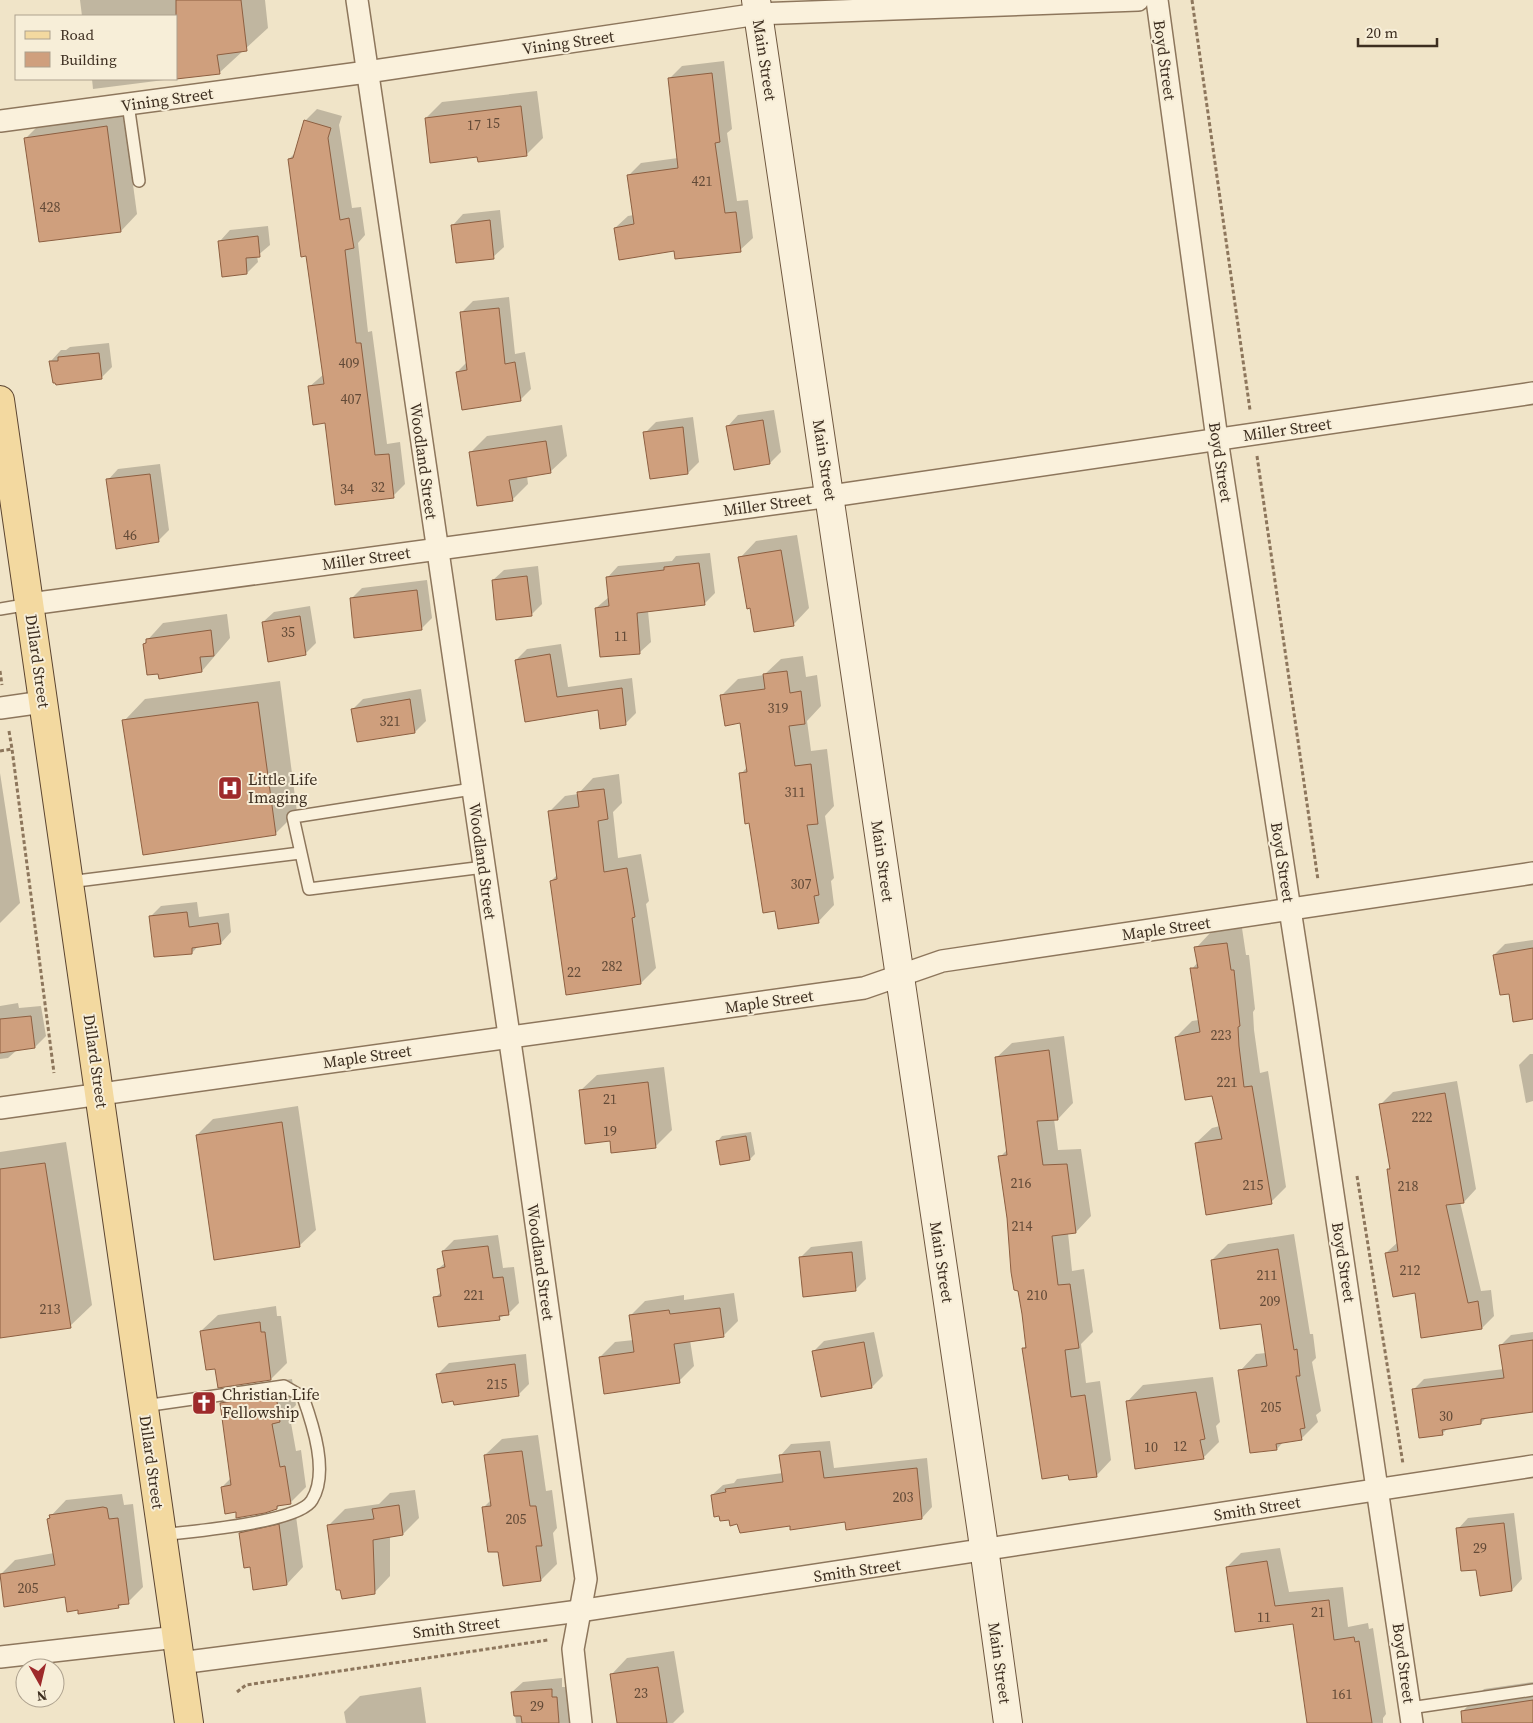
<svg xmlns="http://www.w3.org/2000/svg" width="1533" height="1723" font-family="'Source Serif 4',serif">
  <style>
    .shadow { fill: #0003 }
    .building { fill: #cf9f7d; stroke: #8d5f41 }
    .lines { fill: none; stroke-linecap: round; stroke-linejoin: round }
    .service-casing { stroke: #8d765c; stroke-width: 14 }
    .minor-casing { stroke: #8d765c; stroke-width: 24 }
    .secondary-casing { stroke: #6f573f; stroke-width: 30 }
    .primary-casing { stroke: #5b4430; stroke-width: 30 }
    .path { stroke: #8d765c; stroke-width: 3; stroke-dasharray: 4 2.5; stroke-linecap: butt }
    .service { stroke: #faf1dc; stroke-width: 11 }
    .minor { stroke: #faf1dc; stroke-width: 21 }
    .secondary { stroke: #faf1dc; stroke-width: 28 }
    .primary { stroke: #f3d9a0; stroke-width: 28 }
    .labels { text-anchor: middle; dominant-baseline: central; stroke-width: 4; stroke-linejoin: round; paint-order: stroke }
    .number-label { font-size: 14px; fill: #624a37 }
    .street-label { font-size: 16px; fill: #3d2e20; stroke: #f7eed8 }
    .poi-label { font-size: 16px; fill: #3d2e20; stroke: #f7eed8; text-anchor: start }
  </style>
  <rect width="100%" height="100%" fill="#f0e4c8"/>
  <g class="shadow">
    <polygon points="80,0 265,0 268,28 219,73 176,16 82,16"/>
    <polygon points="724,61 732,129 727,133 737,201 748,200 753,238 740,250 675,250 615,228 628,216 634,215 628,176 641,163 678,158 669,79 682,66"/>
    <polygon points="92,79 172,79 93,89"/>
    <polygon points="537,91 543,138 526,155 478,155 426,118 442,102"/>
    <polygon points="317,109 342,116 339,125 352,208 361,207 365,235 358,243 368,332 372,331 387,444 400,442 405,484 393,496 326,422 309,387 324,374 308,254 289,159 295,153 305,121"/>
    <polygon points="123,111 137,214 121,231 26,138 42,122"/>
    <polygon points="500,210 504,247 493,257 453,225 463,214"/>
    <polygon points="268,226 270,245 257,256 258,262 247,273 220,241 230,230"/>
    <polygon points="509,297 515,354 525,352 531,389 520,400 457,372 467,362 462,312 473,301"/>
    <polygon points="109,343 112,367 101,378 51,361 61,350 66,350 70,347"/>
    <polygon points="774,410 781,452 770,463 735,469 728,426 738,415"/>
    <polygon points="693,417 699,462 688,473 651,478 645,433 656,422"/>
    <polygon points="562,425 567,456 550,472 527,476 528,484 512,500 471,452 487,436"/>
    <polygon points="160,464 169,530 158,541 108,480 118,469"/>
    <polygon points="797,535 809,608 793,625 740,558 756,541"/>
    <polygon points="710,553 715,593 704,604 648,611 651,642 640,652 596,608 609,597 608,577 618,566 672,561 676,556"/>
    <polygon points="538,566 542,604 532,614 493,580 504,570"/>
    <polygon points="427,580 432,618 421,629 351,599 362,588"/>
    <polygon points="310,606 316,643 305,654 263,622 274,612"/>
    <polygon points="227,614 230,638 202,671 159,672 144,644 163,623"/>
    <polygon points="561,644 568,687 632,678 636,713 625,724 599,709 526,721 516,660 527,649"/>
    <polygon points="803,656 806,677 817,675 821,706 807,721 811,751 827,749 834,806 825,816 834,878 831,881 834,905 818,922 776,909 741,774 747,767 741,722 722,695 738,679 764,675 781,659"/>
    <polygon points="280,681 297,812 275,834 124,721 145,699"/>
    <polygon points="421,689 426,721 415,732 352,710 363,699"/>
    <polygon points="0,773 20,903 0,923"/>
    <polygon points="619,774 622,803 613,812 618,858 641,854 649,901 646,904 656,968 641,983 567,994 551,881 558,874 550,811 565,796 578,794 593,778"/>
    <polygon points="197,902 199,917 229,913 231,932 221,943 198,946 192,953 150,917 161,906"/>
    <polygon points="1242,928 1246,955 1249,955 1255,1009 1253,1012 1254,1030 1260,1073 1268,1071 1286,1187 1271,1202 1196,1143 1212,1128 1220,1126 1213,1095 1176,1037 1192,1021 1199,1020 1192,969 1198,962 1196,948 1211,932"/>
    <polygon points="1533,940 1533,1018 1510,993 1494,955 1505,944"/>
    <polygon points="18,1003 19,1008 41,1006 46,1036 35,1047 17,1050 8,1058 0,1059 0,1006"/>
    <polygon points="1064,1036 1073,1103 1058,1119 1054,1119 1058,1150 1081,1149 1091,1216 1076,1232 1068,1233 1072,1271 1084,1269 1093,1332 1081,1344 1086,1383 1100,1381 1111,1460 1096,1476 1023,1349 1027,1345 1019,1289 1015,1289 1000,1157 1008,1149 996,1058 1012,1043"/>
    <polygon points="1530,1054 1533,1054 1533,1101 1526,1103 1519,1065"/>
    <polygon points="664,1067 672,1130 655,1147 611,1140 580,1091 597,1075"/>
    <polygon points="1457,1081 1476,1189 1464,1202 1460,1202 1481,1291 1491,1290 1494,1316 1482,1328 1416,1291 1386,1253 1398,1242 1389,1170 1391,1167 1381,1104 1393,1092"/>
    <polygon points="298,1106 316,1230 299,1246 197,1135 213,1119"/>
    <polygon points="751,1132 755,1154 750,1159 717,1142 722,1136"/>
    <polygon points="66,1142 92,1305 70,1326 0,1337 0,1152"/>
    <polygon points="1294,1234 1310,1334 1313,1334 1316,1358 1312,1362 1321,1411 1316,1415 1318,1422 1301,1439 1284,1441 1277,1449 1240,1371 1256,1354 1266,1353 1262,1323 1212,1260 1228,1244"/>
    <polygon points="498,1235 503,1268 514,1267 519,1303 508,1314 499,1318 435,1298 442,1291 438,1269 445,1263 443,1251 454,1240"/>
    <polygon points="862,1241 866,1279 855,1290 800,1258 811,1247"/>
    <polygon points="734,1293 738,1321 723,1336 690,1340 694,1366 679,1381 600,1357 615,1342 634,1340 630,1316 645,1301 684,1295 684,1300"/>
    <polygon points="276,1306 277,1316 281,1316 287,1363 271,1379 216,1367 201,1331 218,1315"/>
    <polygon points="874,1332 883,1376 872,1387 813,1352 824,1341"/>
    <polygon points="1533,1332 1533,1411 1487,1417 1481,1423 1449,1427 1442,1434 1413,1390 1424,1379 1504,1369 1500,1346 1511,1335"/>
    <polygon points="526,1354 529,1384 518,1395 438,1374 449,1363"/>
    <polygon points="1213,1377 1220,1422 1216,1426 1219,1442 1203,1458 1127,1402 1143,1385"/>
    <polygon points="292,1379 296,1405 289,1412 296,1451 301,1450 306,1487 290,1503 280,1505 277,1508 237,1511 222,1487 231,1478 221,1403 237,1387"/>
    <polygon points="538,1435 546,1491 552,1490 557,1528 553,1533 557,1564 541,1580 499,1550 483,1508 492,1499 485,1455 502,1439"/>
    <polygon points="830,1441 834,1468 927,1458 932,1507 922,1518 791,1525 738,1523 730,1518 712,1495 723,1485 734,1483 737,1479 783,1473 781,1455 791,1444"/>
    <polygon points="415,1490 419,1518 403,1534 390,1536 390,1576 374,1593 328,1526 345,1509 379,1504 390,1493"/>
    <polygon points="122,1494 124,1505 133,1504 143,1587 128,1602 118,1607 78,1609 66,1595 5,1606 0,1575 15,1560 54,1553 48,1519 66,1500"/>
    <polygon points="295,1509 303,1567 287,1584 251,1566 240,1533 256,1517"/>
    <polygon points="1514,1513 1522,1579 1512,1590 1477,1568 1458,1529 1468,1518"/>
    <polygon points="1280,1548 1289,1592 1343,1587 1348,1627 1368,1623 1369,1629 1373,1628 1386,1714 1383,1718 1383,1723 1309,1723 1294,1623 1227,1567 1241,1553"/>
    <polygon points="674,1651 684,1712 673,1723 619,1723 611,1675 627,1658"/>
    <polygon points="562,1678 562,1687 567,1687 570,1723 516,1723 512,1692 523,1682"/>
    <polygon points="1533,1682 1533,1723 1464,1723 1463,1711 1484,1689"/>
    <polygon points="421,1687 426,1723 346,1723 344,1712 360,1696"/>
  </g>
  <g class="building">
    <polygon points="176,0 241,0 247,51 217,55 220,74 176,79"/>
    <polygon points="712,73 720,142 715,143 725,213 736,212 741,252 675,259 674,251 619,260 614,228 634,224 627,175 678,168 668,78"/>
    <polygon points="521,106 527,156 478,162 477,157 430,163 425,118"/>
    <polygon points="304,120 331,128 328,138 340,220 349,218 354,248 345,250 356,343 361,343 375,455 389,454 394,498 335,505 325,423 313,425 308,386 324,384 306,256 301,257 288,159 293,158"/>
    <polygon points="107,126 121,232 39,242 24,138"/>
    <polygon points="490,220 494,259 456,263 451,225"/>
    <polygon points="258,236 260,257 246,258 247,274 222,277 218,241"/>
    <polygon points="499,308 505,364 515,362 521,401 462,410 456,372 467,370 460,312"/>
    <polygon points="99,353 102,379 56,385 55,383 53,383 49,361 58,361 58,357"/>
    <polygon points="763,420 770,464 734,470 726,426"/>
    <polygon points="683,427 688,474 650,479 643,432"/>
    <polygon points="546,441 551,473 509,480 513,501 477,506 469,452"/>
    <polygon points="150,474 159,542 116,549 106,479"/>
    <polygon points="781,550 794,626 754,632 750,608 747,609 738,557"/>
    <polygon points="699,563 705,605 637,613 640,654 600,657 595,608 609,606 606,577 664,570 664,567"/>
    <polygon points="527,576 532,616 496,620 492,580"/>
    <polygon points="417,590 422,630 354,638 350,598"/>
    <polygon points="300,616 306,655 268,662 262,622"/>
    <polygon points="211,630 214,656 200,657 202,672 159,679 158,674 147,675 143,644 146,643 146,639"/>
    <polygon points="550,654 557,697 622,688 626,725 600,729 598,710 525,722 515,660"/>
    <polygon points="787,671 790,693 801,691 805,724 789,726 795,766 811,764 818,824 807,825 819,895 814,896 819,923 778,929 775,911 763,913 749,823 745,824 739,773 747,772 740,723 725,726 720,695 765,689 763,674"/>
    <polygon points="410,699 415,733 357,742 351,709"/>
    <polygon points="258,702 276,835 143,855 122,720"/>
    <polygon points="604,789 608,819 598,821 604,872 627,868 635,917 632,918 641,984 566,995 550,881 557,879 548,811 579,807 577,792"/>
    <polygon points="187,912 189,927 218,923 221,944 192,948 192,954 154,957 149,916"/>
    <polygon points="1227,943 1231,970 1234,970 1240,1026 1238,1027 1239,1046 1244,1087 1252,1086 1272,1204 1206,1215 1195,1143 1222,1139 1212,1096 1185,1100 1175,1037 1200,1032 1190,968 1198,968 1194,947"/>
    <polygon points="1533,948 1533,1019 1513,1022 1509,994 1500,995 1493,955"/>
    <polygon points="31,1016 35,1048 0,1053 0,1019"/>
    <polygon points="1049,1050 1058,1120 1037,1121 1043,1165 1067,1164 1076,1233 1052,1236 1058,1285 1070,1284 1079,1348 1065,1350 1071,1397 1085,1395 1097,1477 1069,1480 1068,1475 1042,1479 1022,1348 1026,1348 1022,1314 1018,1291 1014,1290 1011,1272 1007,1218 998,1156 1007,1155 995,1057"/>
    <polygon points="648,1082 656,1148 611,1153 610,1141 585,1144 579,1090"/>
    <polygon points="1445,1093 1464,1203 1446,1205 1468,1303 1478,1301 1482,1329 1421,1338 1415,1293 1393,1297 1385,1253 1398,1251 1387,1169 1390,1169 1379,1104"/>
    <polygon points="282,1122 300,1247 214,1260 196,1135"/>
    <polygon points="746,1136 750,1160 720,1165 716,1141"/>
    <polygon points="45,1163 71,1328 0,1338 0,1169"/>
    <polygon points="488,1246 493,1278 503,1277 509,1315 499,1316 500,1320 438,1327 433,1297 441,1296 437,1269 445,1267 442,1251"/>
    <polygon points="1278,1249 1294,1350 1297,1349 1300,1376 1296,1376 1305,1428 1300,1429 1302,1440 1276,1444 1277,1450 1250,1453 1238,1370 1267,1366 1261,1324 1220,1329 1211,1260"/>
    <polygon points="852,1252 856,1291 803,1297 799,1257"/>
    <polygon points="720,1308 724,1337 674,1344 680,1383 604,1394 599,1357 634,1352 629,1315 669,1310 670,1314"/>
    <polygon points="260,1322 261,1332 265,1332 271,1380 218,1388 215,1369 206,1370 200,1331"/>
    <polygon points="1533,1340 1533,1412 1481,1419 1481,1424 1442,1430 1443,1435 1419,1438 1412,1389 1504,1378 1499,1345"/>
    <polygon points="864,1342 872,1388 821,1397 812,1351"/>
    <polygon points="515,1364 519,1396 454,1405 453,1401 442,1403 436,1374"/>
    <polygon points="1196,1392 1205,1439 1200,1440 1204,1459 1135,1469 1126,1401"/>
    <polygon points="276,1395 280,1422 272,1424 280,1467 285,1466 291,1504 277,1506 277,1509 265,1513 236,1518 236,1512 225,1514 221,1487 231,1485 220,1403"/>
    <polygon points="522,1451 530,1506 536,1506 542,1546 536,1546 541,1581 503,1586 498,1552 488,1552 482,1507 491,1506 484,1455"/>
    <polygon points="820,1451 824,1478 917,1468 922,1519 846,1530 845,1522 790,1530 790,1526 740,1533 737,1524 730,1526 729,1520 720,1521 719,1516 714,1517 711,1495 726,1492 725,1489 783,1482 779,1455"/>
    <polygon points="399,1505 403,1535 373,1540 375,1594 342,1599 340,1590 336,1590 327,1525 374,1519 372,1509"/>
    <polygon points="103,1507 107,1508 109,1519 118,1518 129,1604 118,1605 119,1608 78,1614 78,1610 67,1612 65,1597 4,1607 0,1574 55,1565 47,1519 50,1518 49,1515"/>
    <polygon points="1504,1523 1512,1591 1480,1596 1476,1570 1461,1571 1456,1528"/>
    <polygon points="279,1524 287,1585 253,1590 250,1567 244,1568 239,1533"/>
    <polygon points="1267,1561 1275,1606 1329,1600 1334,1640 1354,1637 1355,1642 1359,1641 1372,1723 1307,1723 1293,1624 1235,1632 1226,1567"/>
    <polygon points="658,1667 667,1723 617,1723 610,1674"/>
    <polygon points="552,1689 552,1697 557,1697 559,1723 522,1723 521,1716 514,1716 511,1692"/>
    <polygon points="1533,1700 1533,1723 1462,1723 1461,1711"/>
  </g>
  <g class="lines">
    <defs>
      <g id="service">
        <polyline points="128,104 139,181"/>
        <polyline points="0,609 30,604"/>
        <polyline points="472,789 293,817 309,889 484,867"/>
        <polyline points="69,882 300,853"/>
        <path d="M144,1406L284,1386L303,1397C313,1425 329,1473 312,1500C299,1523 191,1531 162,1535"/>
        <polyline points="1410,1708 1533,1690"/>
      </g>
      <g id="minor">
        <polyline points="357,0 519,1103 586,1579 573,1649 581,1723"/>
        <polyline points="1157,0 1217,439 1305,1006 1412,1723"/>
        <polyline points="0,121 367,72 758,14 1138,0"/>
        <polyline points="30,604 831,496 1533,393"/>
        <polyline points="0,708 43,702"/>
        <polyline points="0,1108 864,988 942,961 1533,873"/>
        <polyline points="0,1657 177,1637"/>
        <polyline points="180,1663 579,1611 1533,1466"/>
      </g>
      <polyline id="secondary" points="756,0 982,1533 1008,1723"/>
      <polyline id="primary" points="0,400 189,1723"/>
    </defs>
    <use href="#service" class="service-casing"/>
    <use href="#minor" class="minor-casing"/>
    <use href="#secondary" class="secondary-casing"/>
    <use href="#primary" class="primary-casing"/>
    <g class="path">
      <polyline points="1192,0 1250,410"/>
      <polyline points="1257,456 1318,880"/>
      <polyline points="0,671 2,685"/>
      <polyline points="9,731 12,749"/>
      <polyline points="0,751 12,749 54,1073"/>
      <polyline points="1357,1176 1403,1464"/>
      <polyline points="237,1692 246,1685 548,1640"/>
    </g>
    <use href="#service" class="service"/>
    <use href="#minor" class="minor"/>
    <use href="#secondary" class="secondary"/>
    <use href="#primary" class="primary"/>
  </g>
  <defs>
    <symbol id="hospital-square" viewBox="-11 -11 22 22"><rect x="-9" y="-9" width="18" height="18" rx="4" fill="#9e2a2b" stroke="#f7eed8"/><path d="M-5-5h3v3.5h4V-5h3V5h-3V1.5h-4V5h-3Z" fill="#fff"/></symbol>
    <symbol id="church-square" viewBox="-11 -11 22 22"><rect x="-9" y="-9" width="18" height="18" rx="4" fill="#9e2a2b" stroke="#f7eed8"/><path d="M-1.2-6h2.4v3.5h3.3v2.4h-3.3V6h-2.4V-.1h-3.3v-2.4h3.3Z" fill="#fff"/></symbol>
  </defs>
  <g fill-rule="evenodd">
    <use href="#hospital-square" x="216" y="774" width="28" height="28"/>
    <use href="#church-square" x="190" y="1389" width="28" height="28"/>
  </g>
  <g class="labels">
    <g class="number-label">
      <text x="493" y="123">15</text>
      <text x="474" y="125">17</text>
      <text x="702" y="181">421</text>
      <text x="50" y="207">428</text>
      <text x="349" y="363">409</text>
      <text x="351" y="399">407</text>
      <text x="378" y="487">32</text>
      <text x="347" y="489">34</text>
      <text x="130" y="535">46</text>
      <text x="288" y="632">35</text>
      <text x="621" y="636">11</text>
      <text x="778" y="708">319</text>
      <text x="390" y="721">321</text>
      <text x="795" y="792">311</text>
      <text x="801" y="884">307</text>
      <text x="612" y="966">282</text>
      <text x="574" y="972">22</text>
      <text x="1221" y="1035">223</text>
      <text x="1227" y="1082">221</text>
      <text x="610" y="1099">21</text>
      <text x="1422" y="1117">222</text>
      <text x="610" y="1131">19</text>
      <text x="1021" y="1183">216</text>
      <text x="1253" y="1185">215</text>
      <text x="1408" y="1186">218</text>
      <text x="1022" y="1226">214</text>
      <text x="1410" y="1270">212</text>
      <text x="1267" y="1275">211</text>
      <text x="474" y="1295">221</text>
      <text x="1037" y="1295">210</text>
      <text x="1270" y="1301">209</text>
      <text x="50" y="1309">213</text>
      <text x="497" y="1384">215</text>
      <text x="1271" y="1407">205</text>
      <text x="1446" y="1416">30</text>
      <text x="1180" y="1446">12</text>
      <text x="1151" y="1447">10</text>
      <text x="903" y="1497">203</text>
      <text x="516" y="1519">205</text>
      <text x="1480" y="1548">29</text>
      <text x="28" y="1588">205</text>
      <text x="1318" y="1612">21</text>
      <text x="1264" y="1617">11</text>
      <text x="641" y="1693">23</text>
      <text x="1342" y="1694">161</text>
      <text x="537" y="1706">29</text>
    </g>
    <g class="street-label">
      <text transform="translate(568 42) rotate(-8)">Vining Street</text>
      <text transform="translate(765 60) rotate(81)">Main Street</text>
      <text transform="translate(1165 60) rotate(82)">Boyd Street</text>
      <text transform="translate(167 99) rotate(-8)">Vining Street</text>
      <text transform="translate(1287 429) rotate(-8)">Miller Street</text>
      <text transform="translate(825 460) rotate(81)">Main Street</text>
      <text transform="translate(424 461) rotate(82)">Woodland Street</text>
      <text transform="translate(1221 462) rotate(81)">Boyd Street</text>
      <text transform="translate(767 504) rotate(-8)">Miller Street</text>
      <text transform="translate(366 558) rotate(-8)">Miller Street</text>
      <text transform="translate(38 661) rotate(82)">Dillard Street</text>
      <text transform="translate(483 861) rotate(82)">Woodland Street</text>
      <text transform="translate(883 861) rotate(82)">Main Street</text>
      <text transform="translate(1283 862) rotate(81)">Boyd Street</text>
      <text transform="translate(1166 928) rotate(-8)">Maple Street</text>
      <text transform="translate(769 1001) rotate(-8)">Maple Street</text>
      <text transform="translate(367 1056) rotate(-8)">Maple Street</text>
      <text transform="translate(96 1061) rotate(82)">Dillard Street</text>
      <text transform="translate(541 1262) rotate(82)">Woodland Street</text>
      <text transform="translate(942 1262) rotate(81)">Main Street</text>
      <text transform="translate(1344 1262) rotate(81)">Boyd Street</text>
      <text transform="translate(152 1462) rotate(82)">Dillard Street</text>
      <text transform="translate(1257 1508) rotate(-9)">Smith Street</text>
      <text transform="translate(857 1570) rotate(-8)">Smith Street</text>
      <text transform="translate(456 1627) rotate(-7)">Smith Street</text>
      <text transform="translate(1000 1663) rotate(82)">Main Street</text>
      <text transform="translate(1404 1663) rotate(82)">Boyd Street</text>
    </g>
    <g class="poi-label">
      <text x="248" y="779">Little Life<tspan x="248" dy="18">Imaging</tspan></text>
      <text x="222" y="1394">Christian Life<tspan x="222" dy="18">Fellowship</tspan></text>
    </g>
  </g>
  <rect x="15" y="15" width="162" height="65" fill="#f7eed8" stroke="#ada18e"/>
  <rect x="25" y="31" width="25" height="8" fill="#f3d9a0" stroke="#ada18e"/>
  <text x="60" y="40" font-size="15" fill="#3d2e20">Road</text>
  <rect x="25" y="52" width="25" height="15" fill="#cf9f7d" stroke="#ada18e"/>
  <text x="60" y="65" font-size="15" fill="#3d2e20">Building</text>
  <g transform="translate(40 1683) rotate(172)"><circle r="24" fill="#f7eed8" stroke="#ada18e"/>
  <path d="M0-4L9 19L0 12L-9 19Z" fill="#9e2a2b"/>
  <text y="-8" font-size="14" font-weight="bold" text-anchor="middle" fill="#3d2e20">N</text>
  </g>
  <path d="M1358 38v8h79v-8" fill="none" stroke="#3d2e20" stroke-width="2.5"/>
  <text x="1366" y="38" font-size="15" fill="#3d2e20" stroke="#f7eed8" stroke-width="4" paint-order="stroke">20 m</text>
</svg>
